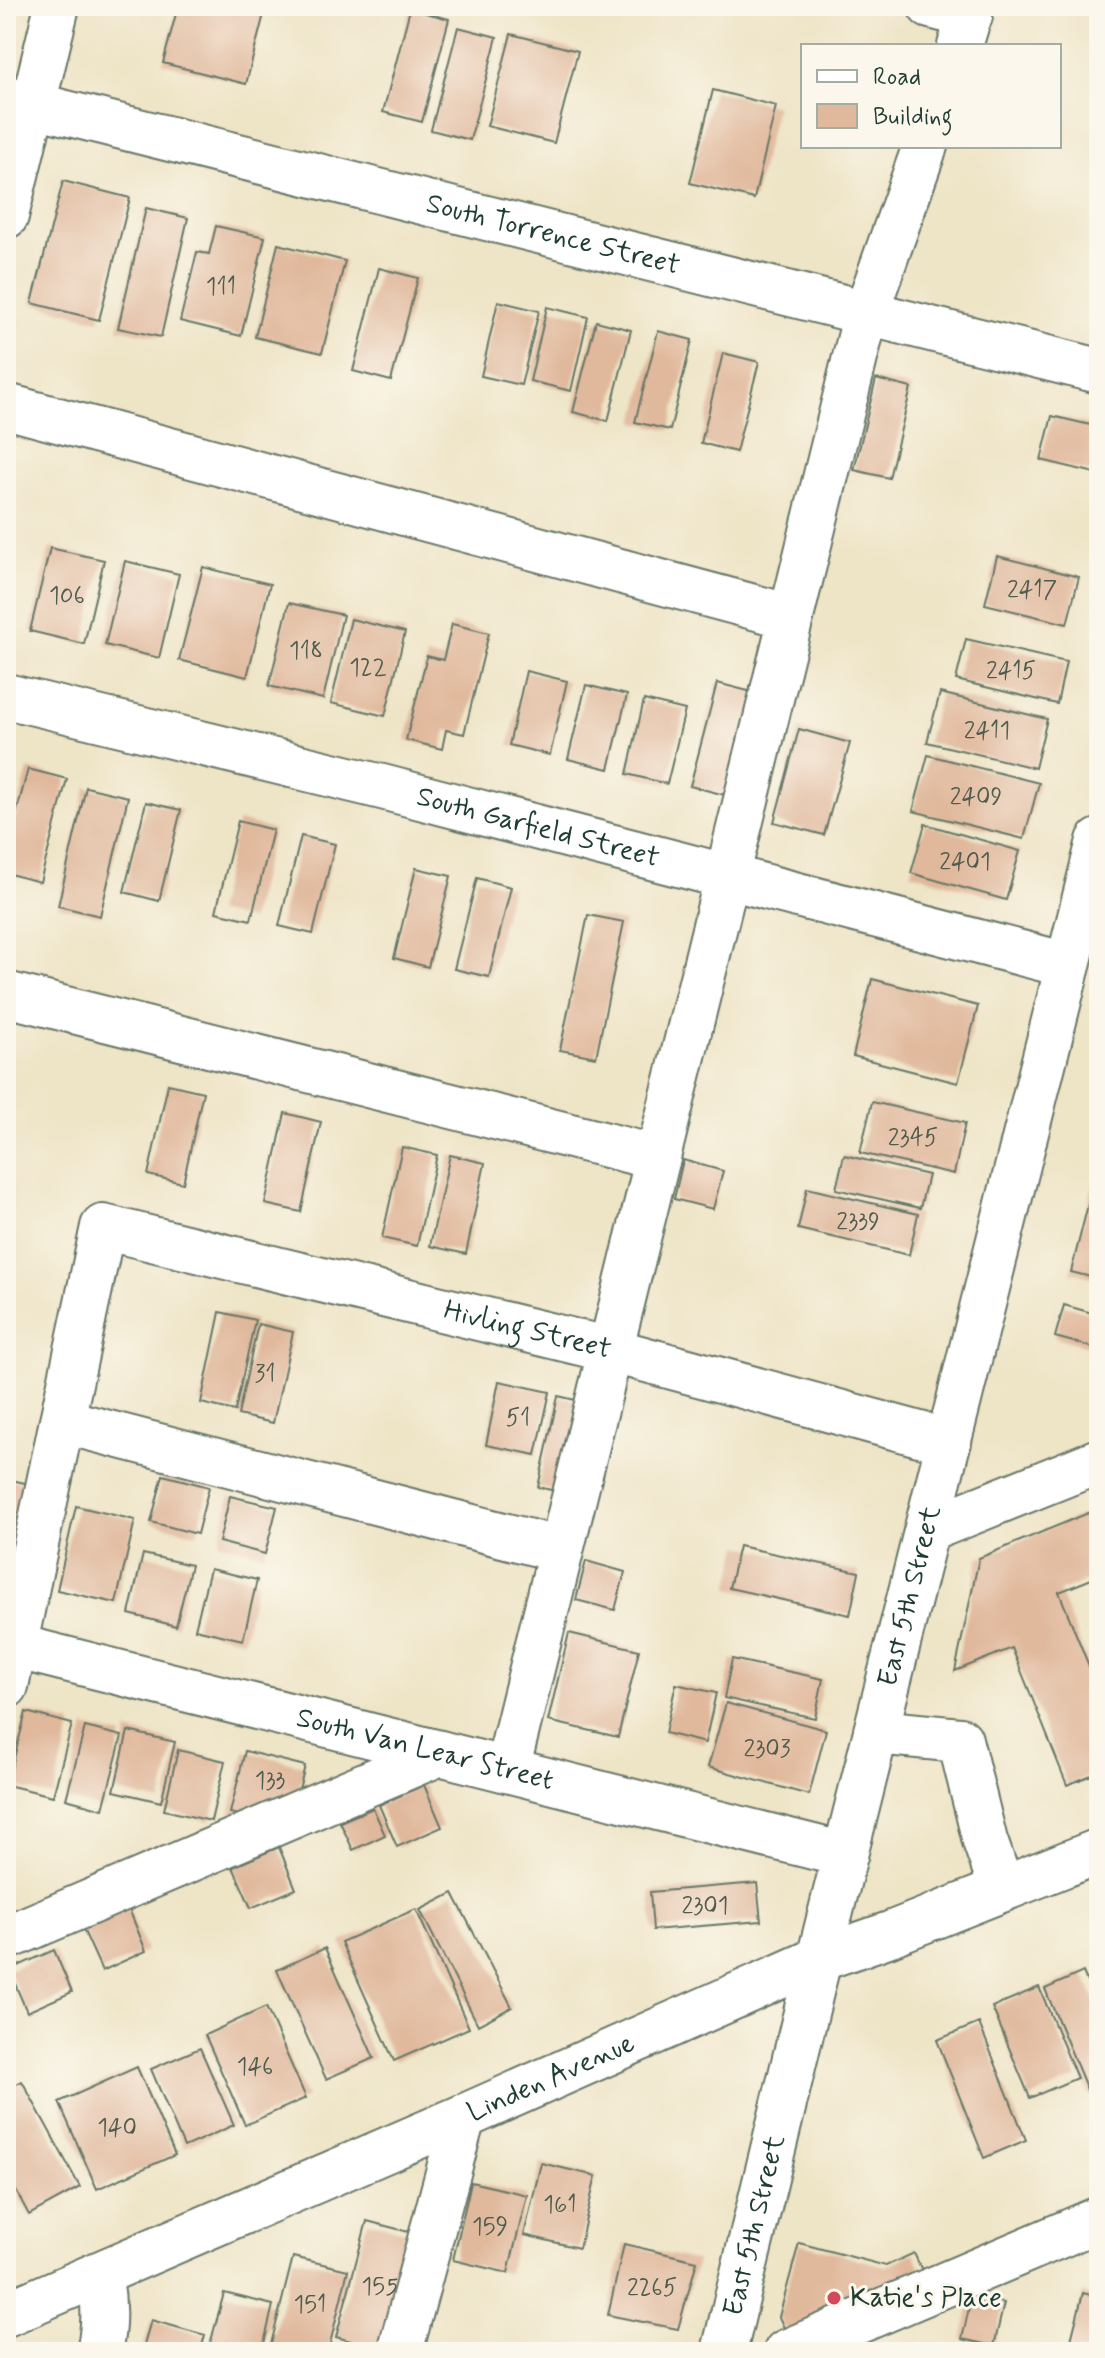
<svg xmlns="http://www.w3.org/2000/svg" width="1105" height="2358" font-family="Mynerve,sans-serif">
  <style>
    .building { fill: #e0b89b }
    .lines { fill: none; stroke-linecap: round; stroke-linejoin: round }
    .minor-casing { stroke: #677767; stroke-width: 48 }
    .major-casing { stroke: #677767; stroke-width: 48 }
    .minor { stroke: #fff; stroke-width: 44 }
    .major { stroke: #fff; stroke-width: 44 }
    .poi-dot { fill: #d1495b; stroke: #fbf7ec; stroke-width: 3 }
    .labels { text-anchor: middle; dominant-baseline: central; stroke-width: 6; stroke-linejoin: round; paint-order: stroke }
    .number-label { font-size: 24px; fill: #4f5c4e }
    .street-label { font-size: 28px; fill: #1f3d34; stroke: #fbf7ec }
    .poi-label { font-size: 28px; fill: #1f3d34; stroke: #fbf7ec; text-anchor: start }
  </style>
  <rect width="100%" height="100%" fill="#fbf7ec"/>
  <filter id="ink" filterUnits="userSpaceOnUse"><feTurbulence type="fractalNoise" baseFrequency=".0125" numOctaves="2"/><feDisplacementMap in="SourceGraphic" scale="16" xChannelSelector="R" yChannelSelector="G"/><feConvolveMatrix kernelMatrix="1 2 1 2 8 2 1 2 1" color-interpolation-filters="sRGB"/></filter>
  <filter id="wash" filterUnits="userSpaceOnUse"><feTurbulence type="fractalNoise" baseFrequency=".006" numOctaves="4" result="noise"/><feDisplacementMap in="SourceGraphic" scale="32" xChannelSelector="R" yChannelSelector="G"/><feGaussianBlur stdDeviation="1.8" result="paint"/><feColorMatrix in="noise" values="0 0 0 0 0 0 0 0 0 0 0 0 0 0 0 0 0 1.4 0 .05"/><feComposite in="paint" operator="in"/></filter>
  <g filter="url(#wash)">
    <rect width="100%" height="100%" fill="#eee4c6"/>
    <g id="blocks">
      <g class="building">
        <polygon points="178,6 266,6 246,84 163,63"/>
        <polygon points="410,9 449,19 422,122 383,112"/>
        <polygon points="458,27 497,37 470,140 431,130"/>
        <polygon points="511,34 578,51 554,143 487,126"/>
        <polygon points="713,90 776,106 754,199 690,183"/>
        <polygon points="63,181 130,198 99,320 32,303"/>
        <polygon points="146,208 188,218 161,337 118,328"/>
        <polygon points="216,226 265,237 241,336 180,321 197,252 209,254"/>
        <polygon points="278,244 345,261 322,353 255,337"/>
        <polygon points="379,268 418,278 391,381 353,371"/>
        <polygon points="498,301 539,311 521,385 481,376"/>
        <polygon points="547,307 588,317 571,391 530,381"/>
        <polygon points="596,321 631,330 608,421 573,412"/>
        <polygon points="658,331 692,340 670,430 635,422"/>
        <polygon points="723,353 759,362 736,452 701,443"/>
        <polygon points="876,379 911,388 889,478 854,470"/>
        <polygon points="1052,416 1099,427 1099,474 1041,460"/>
        <polygon points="50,548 104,560 84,644 30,631"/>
        <polygon points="997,556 1079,577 1067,624 985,604"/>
        <polygon points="125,561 179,574 159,658 105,645"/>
        <polygon points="203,567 270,584 247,677 179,660"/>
        <polygon points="289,603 343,615 323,699 269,686"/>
        <polygon points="351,619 405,632 385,716 331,703"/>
        <polygon points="452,624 489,633 464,734 446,730 442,749 406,740 427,656 443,660"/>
        <polygon points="966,639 1066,662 1057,704 956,680"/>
        <polygon points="526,671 567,681 550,755 509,745"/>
        <polygon points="717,683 756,693 729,796 690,786"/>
        <polygon points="586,685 627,695 609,769 568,759"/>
        <polygon points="940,693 1047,719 1035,768 927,742"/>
        <polygon points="644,700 685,710 667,784 627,774"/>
        <polygon points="799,729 850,743 824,835 774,822"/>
        <polygon points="928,755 1039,783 1024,839 913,811"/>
        <polygon points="28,769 67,779 40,882 6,873 6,852"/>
        <polygon points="86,787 128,797 100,916 58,906"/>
        <polygon points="146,802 181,810 159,901 124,892"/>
        <polygon points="238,821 273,830 251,920 216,912"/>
        <polygon points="925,824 1020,851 1006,900 911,873"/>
        <polygon points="301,836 335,844 313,934 279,926"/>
        <polygon points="416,868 451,876 428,967 394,958"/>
        <polygon points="477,878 511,887 489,977 454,969"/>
        <polygon points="588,915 624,922 596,1057 560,1050"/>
        <polygon points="872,979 978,1006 958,1083 853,1056"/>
        <polygon points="168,1084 203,1092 183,1183 148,1175"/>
        <polygon points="872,1102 965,1123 954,1174 860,1153"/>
        <polygon points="285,1113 321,1122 301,1212 265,1204"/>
        <polygon points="402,1147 437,1155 417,1246 382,1238"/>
        <polygon points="450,1155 485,1163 466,1254 430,1246"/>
        <polygon points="844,1155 928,1175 920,1208 836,1189"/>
        <polygon points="683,1160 723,1171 713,1209 674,1199"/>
        <polygon points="1098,1165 1099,1165 1099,1279 1071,1272"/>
        <polygon points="807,1188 918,1214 909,1255 798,1229"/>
        <polygon points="1064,1305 1099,1315 1099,1349 1055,1337"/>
        <polygon points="220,1312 255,1320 235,1411 201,1403"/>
        <polygon points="258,1324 293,1332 273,1423 238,1415"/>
        <polygon points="499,1381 550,1392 536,1455 486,1445"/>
        <polygon points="558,1396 593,1404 573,1495 538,1487"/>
        <polygon points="163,1475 209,1487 197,1534 151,1522"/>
        <polygon points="7,1479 43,1487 6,1589 6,1484"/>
        <polygon points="230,1496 277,1507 265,1554 219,1542"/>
        <polygon points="76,1506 135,1520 116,1603 57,1590"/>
        <polygon points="1093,1511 1099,1525 1099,1576 1059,1592 1099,1691 1099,1772 1067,1785 1012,1648 955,1671 979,1558"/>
        <polygon points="739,1546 859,1572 850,1615 729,1588"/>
        <polygon points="143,1554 191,1565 176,1626 129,1614"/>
        <polygon points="586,1561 625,1572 615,1610 576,1600"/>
        <polygon points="210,1569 257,1580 243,1640 195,1629"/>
        <polygon points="569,1633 639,1650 618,1737 548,1721"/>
        <polygon points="732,1659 823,1679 815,1718 724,1698"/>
        <polygon points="676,1684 716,1693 705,1743 665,1733"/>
        <polygon points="726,1703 826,1730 809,1795 708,1767"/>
        <polygon points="26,1712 72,1724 53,1796 7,1785"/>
        <polygon points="85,1727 122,1736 103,1809 66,1799"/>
        <polygon points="128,1731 175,1742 161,1802 114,1791"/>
        <polygon points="178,1750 225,1761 211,1821 164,1810"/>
        <polygon points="245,1751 305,1766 297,1797 252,1818 230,1813"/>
        <polygon points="424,1785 442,1827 397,1847 379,1805"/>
        <polygon points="373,1808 385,1835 353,1850 340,1822"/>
        <polygon points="279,1847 296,1889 251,1908 233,1867"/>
        <polygon points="757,1883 761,1921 653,1930 650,1892"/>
        <polygon points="453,1893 512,2007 478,2025 420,1910"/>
        <polygon points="129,1909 146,1951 102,1971 83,1929"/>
        <polygon points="416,1909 469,2028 394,2061 341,1942"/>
        <polygon points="325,1948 374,2058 326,2079 277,1970"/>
        <polygon points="54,1950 72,1992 27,2012 9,1970"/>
        <polygon points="1083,1972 1099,2010 1099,2102 1093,2104 1045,1989"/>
        <polygon points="1039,1987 1077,2078 1030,2098 992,2007"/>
        <polygon points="266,2007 306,2098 245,2125 205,2035"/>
        <polygon points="979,2023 1026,2140 984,2158 937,2040"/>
        <polygon points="200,2048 234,2125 184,2147 151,2069"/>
        <polygon points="137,2067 175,2155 97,2189 59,2102"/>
        <polygon points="22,2081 80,2187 29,2215 6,2172 6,2090"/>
        <polygon points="541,2163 596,2176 579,2248 524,2235"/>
        <polygon points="471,2182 527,2195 508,2273 453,2260"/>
        <polygon points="367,2221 424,2236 393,2352 336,2337"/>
        <polygon points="799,2243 886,2266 914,2253 926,2279 790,2341 779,2317"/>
        <polygon points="624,2244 697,2261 678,2329 608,2315"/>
        <polygon points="293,2257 348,2270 328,2352 269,2352"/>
        <polygon points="224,2293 273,2305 262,2352 208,2352"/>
        <polygon points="1083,2293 1099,2297 1099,2352 1068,2352"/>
        <polygon points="972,2295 1004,2303 994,2346 962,2339"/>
        <polygon points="151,2320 205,2335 200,2352 142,2352"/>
      </g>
    </g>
  </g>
  <g filter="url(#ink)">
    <use href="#blocks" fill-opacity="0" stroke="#677767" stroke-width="2"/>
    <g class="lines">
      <defs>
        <g id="minor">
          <polyline points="930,6 970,16"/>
          <polyline points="960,46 972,6"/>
          <path id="s1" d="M6,98L1099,371"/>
          <polyline points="6,216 57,6"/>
          <polyline points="6,406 791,617"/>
          <path id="s2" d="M6,696L382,787L1067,965"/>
          <polyline points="6,994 658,1158"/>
          <polyline points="62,1421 561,1550"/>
          <polyline points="927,1530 1099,1461"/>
          <path id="s3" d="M6,1644L845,1855"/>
          <path id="s4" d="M6,1686L103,1227L610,1350L949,1442"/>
          <polyline points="876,1732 960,1740 985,1841 1002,1889"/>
          <polyline points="507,1770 866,313 925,146"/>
          <polyline points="6,1938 440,1753"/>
          <path id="s5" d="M819,1959L1099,841"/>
          <path d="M99,2275C105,2302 105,2326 99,2352"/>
          <polyline points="400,2352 463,2117"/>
          <polyline points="786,2352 1099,2219"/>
        </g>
        <g id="major">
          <path id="s6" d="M6,2314L463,2117L819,1959L890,1934L1099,1851"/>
          <path id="s7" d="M724,2352L819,1959"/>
        </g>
      </defs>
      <use href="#minor" class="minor-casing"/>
      <use href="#major" class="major-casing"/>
      <use href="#minor" class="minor"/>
      <use href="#major" class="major"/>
    </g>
  </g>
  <circle class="poi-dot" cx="834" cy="2298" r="8"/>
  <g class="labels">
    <g class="number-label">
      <text x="221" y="287">111</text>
      <text x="1032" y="590">2417</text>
      <text x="67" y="596">106</text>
      <text x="306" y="651">118</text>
      <text x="368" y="668">122</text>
      <text x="1011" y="671">2415</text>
      <text x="987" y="731">2411</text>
      <text x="976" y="797">2409</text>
      <text x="965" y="862">2401</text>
      <text x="913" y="1138">2345</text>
      <text x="858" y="1222">2339</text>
      <text x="265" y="1374">31</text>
      <text x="518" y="1418">51</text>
      <text x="767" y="1749">2303</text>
      <text x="270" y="1781">133</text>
      <text x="705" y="1906">2301</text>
      <text x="255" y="2067">146</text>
      <text x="117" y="2128">140</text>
      <text x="560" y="2205">161</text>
      <text x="490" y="2227">159</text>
      <text x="380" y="2287">155</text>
      <text x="652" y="2288">2265</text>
      <text x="310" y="2305">151</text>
    </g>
    <g class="street-label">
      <text stroke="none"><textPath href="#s1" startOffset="564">South Torrence Street</textPath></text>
      <text stroke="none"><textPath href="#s2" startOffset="548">South Garfield Street</textPath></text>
      <text stroke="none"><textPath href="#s4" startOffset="906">Hivling Street</textPath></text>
      <text stroke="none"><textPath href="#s5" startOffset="374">East 5th Street</textPath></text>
      <text stroke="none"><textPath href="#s3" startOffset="432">South Van Lear Street</textPath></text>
      <text stroke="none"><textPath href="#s6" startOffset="594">Linden Avenue</textPath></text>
      <text stroke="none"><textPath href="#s7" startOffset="130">East 5th Street</textPath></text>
    </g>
    <g class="poi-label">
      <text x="850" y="2298">Katie's Place</text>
    </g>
  </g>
  <rect width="1105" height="2358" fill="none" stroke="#fbf7ec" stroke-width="32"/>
  <rect x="801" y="44" width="260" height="104" fill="#fbf7ec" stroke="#a3ada2" stroke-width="2"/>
  <rect x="817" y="70" width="40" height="12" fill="#ffffff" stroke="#a3ada2" stroke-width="2"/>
  <text x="873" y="84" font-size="24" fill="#1f3d34">Road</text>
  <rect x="817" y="104" width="40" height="24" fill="#e0b89b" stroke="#a3ada2" stroke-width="2"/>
  <text x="873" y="124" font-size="24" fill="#1f3d34">Building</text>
</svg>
